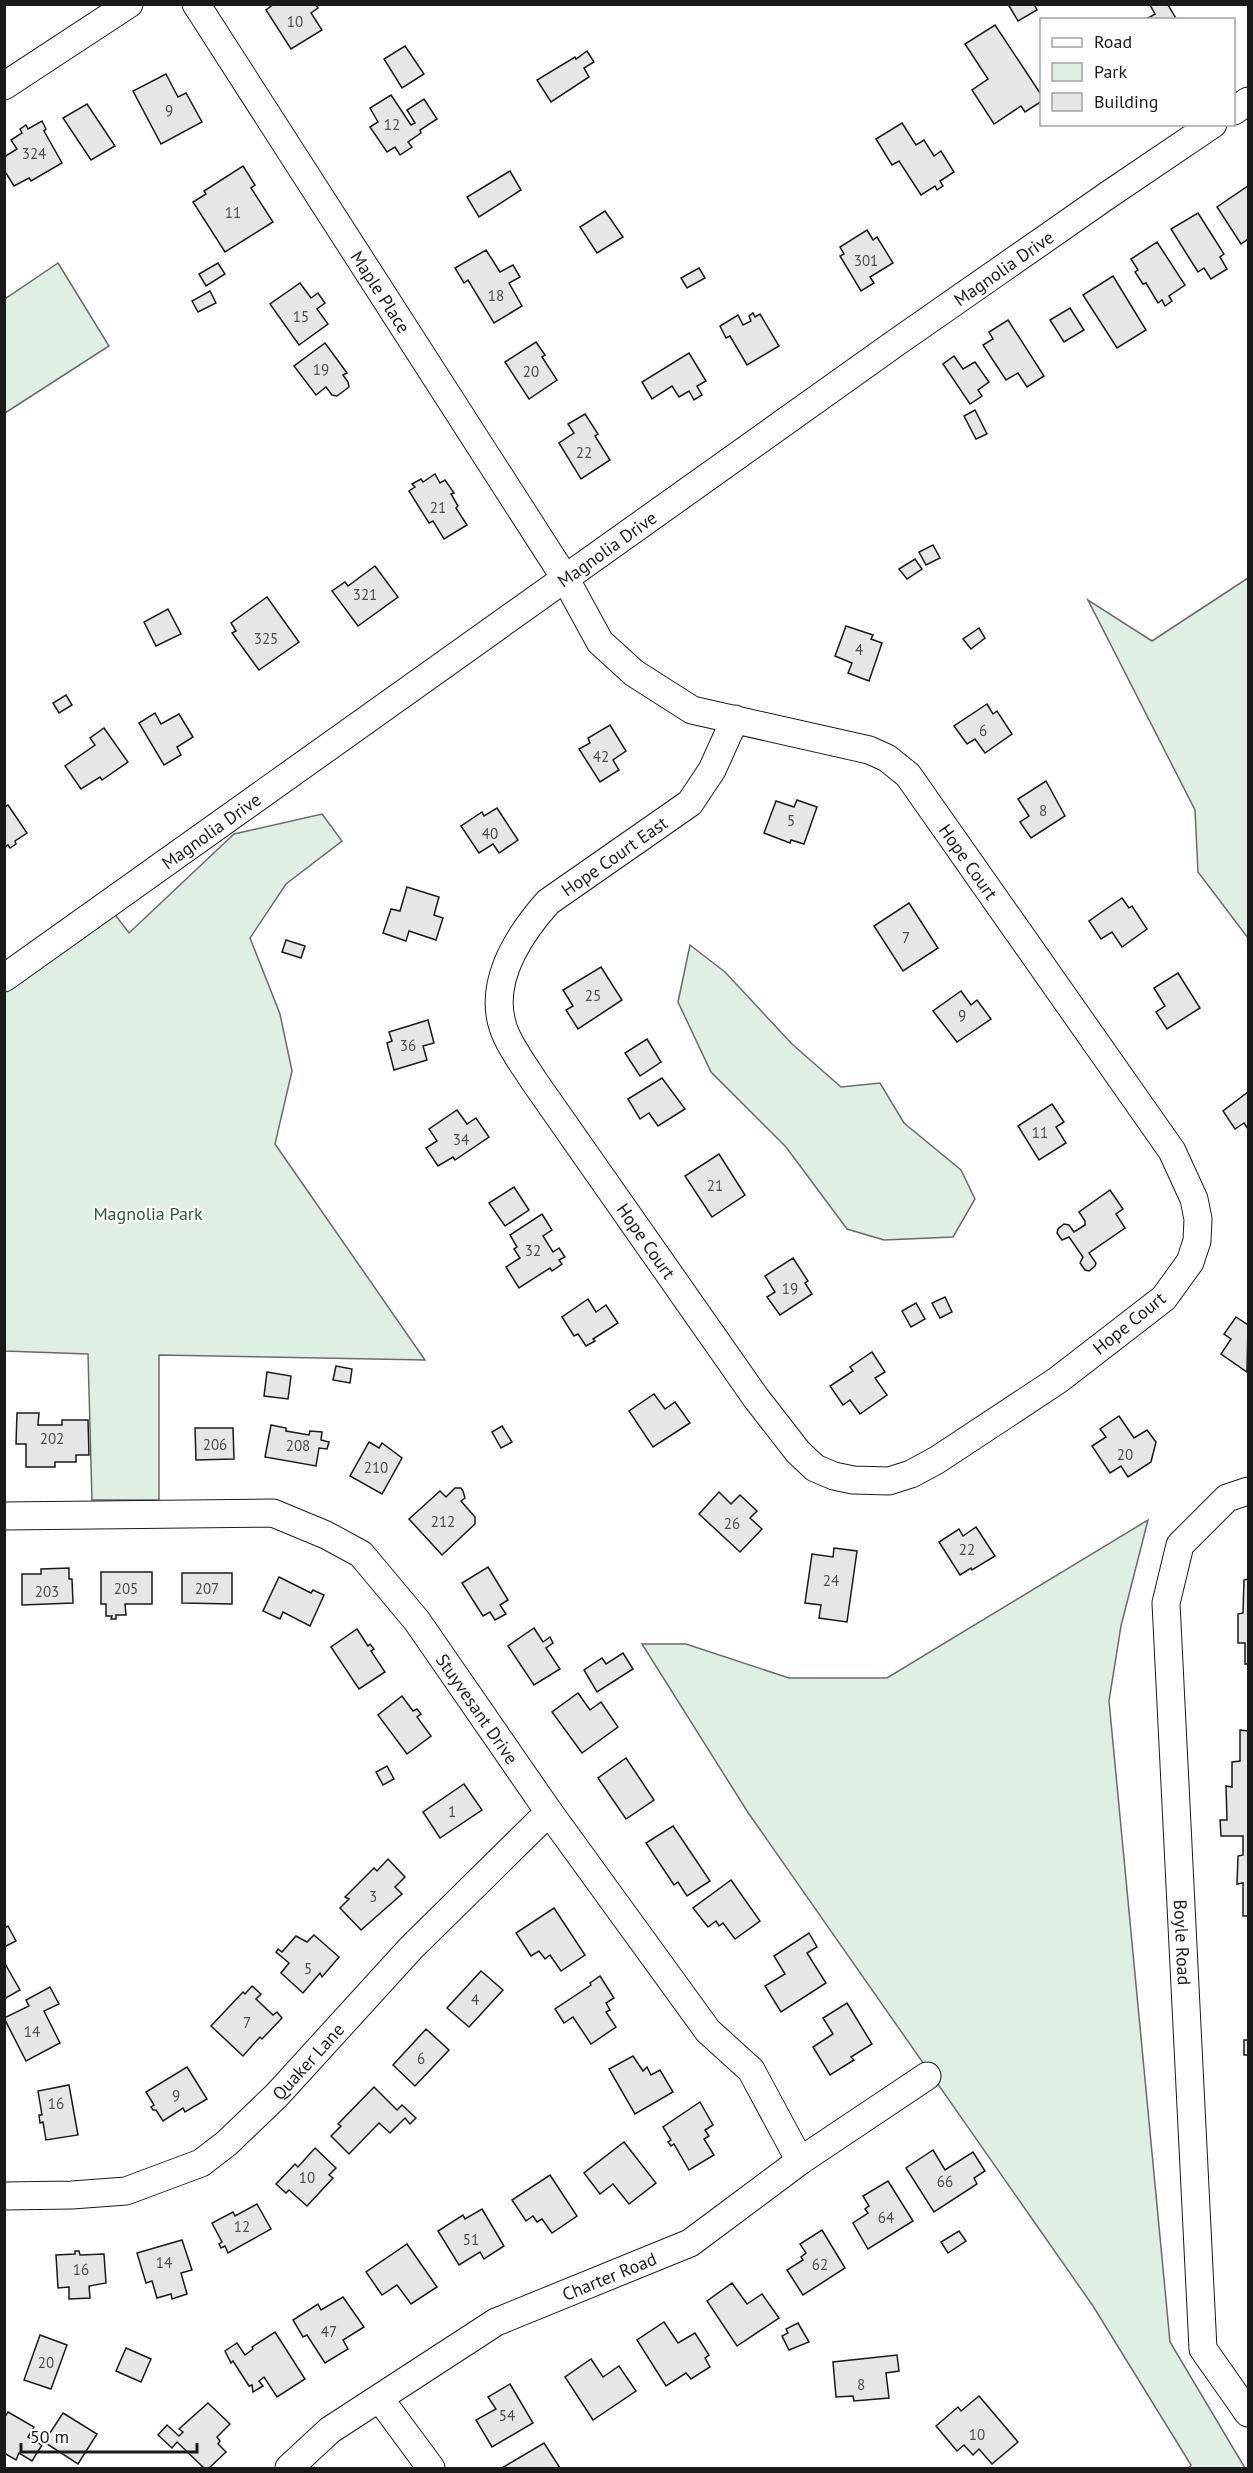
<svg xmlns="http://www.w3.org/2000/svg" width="1253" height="2473" font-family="'PT Sans',sans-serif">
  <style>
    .green { fill: #e0efe3; stroke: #6a6a6a; stroke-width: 1.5 }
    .building { fill: #e6e6e6; stroke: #1a1a1a; stroke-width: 1.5 }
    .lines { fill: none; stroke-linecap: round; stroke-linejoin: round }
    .minor-casing { stroke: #1a1a1a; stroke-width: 29 }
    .minor { stroke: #fff; stroke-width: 27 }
    .labels { text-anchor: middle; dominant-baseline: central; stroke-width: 4.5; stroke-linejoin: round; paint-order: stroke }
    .number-label { font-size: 15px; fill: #4d4d4d }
    .street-label { font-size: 18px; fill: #1a1a1a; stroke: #fff }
    .park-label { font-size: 18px; fill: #2b5a34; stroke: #fff }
  </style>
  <rect width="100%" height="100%" fill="#fff"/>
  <g class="green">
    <polygon points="58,263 109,346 5,413 5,299"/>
    <polygon points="1248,578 1248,938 1198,872 1195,810 1088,600 1152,641"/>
    <polygon points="322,814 342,841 286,884 250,938 280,1014 292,1071 275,1144 425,1360 159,1355 159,1500 92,1500 88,1354 5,1351 5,989 113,912 129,933 234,834"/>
    <polygon points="690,945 725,972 792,1044 841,1087 880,1083 904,1123 961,1170 975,1199 953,1237 884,1240 847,1229 786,1147 711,1072 678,1002"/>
    <polygon points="1148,1520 1121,1626 1109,1701 1170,2342 1245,2468 1189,2468 1191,2465 1093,2306 747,1811 642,1644 686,1644 789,1678 887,1678"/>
  </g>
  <g class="building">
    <polygon points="274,4 315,4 318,8 311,13 322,30 291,49 266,10"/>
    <polygon points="1008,4 1034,4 1037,10 1018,21"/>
    <polygon points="1151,4 1168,5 1177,20 1145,20 1155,14 1150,5"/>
    <polygon points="995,25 1042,96 1042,101 1025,112 1021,106 994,124 972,90 988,79 965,44"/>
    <polygon points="405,46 424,74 402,88 384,59"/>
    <polygon points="587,51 594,62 584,68 589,77 551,102 537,80 575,57 576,59"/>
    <polygon points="166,74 178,97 186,93 202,122 161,144 133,91"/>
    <polygon points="391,95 411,125 415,123 407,110 424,99 437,119 420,130 421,133 408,142 412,147 400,155 395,147 387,152 370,127 378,122 370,108"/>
    <polygon points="87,104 115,146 91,160 63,118"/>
    <polygon points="42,121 46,129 44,131 62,163 31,181 29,178 14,186 4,170 4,157 17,149 11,140 22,133 20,129 26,125 28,129"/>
    <polygon points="902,123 916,145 924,140 934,156 941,151 954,172 940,181 943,186 937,190 935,186 921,195 899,161 892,165 876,139"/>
    <polygon points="243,166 255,185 251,188 273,222 225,252 193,202 206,194 204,191"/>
    <polygon points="510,171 521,190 479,217 467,197"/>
    <polygon points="1248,186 1248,239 1241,244 1217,207"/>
    <polygon points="605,211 623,237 597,253 580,227"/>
    <polygon points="1198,213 1224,254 1220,257 1227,269 1211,279 1204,268 1198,272 1171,229"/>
    <polygon points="867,230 873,240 877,237 893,263 870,277 874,283 861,291 840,256 844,254 840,247"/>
    <polygon points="1157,242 1185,285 1169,296 1172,301 1165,306 1162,300 1158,303 1146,283 1143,284 1135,272 1138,270 1131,259"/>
    <polygon points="486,250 500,272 513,265 520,277 509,283 522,306 494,323 468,280 464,283 455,268"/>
    <polygon points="218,263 225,274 206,286 199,274"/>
    <polygon points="699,268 705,278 687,288 681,278"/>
    <polygon points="1113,276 1146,330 1117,348 1083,295"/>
    <polygon points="300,283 311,298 318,293 325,303 317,309 328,324 299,345 270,304"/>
    <polygon points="210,291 216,303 198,312 192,301"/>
    <polygon points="1070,308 1084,330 1064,342 1050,320"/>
    <polygon points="753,313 755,317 760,314 779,346 747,365 730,336 726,338 720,326 738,315 743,325 751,321 749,316"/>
    <polygon points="1008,320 1044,376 1027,387 1018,373 1006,380 983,345 993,339 989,332"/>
    <polygon points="536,342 545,355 542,357 557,380 529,399 505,362"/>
    <polygon points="325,343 347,373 343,375 348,382 349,387 337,396 332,395 326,387 316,395 294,366"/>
    <polygon points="689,353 706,381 697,386 702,395 694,400 689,391 679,397 672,386 652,399 642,382"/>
    <polygon points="954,356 963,369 975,362 989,382 978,390 982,396 970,404 943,364"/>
    <polygon points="975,410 987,434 976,439 964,416"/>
    <polygon points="585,414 598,434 595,436 610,460 581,479 559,443 574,433 568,424"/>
    <polygon points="435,474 440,483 445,480 454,493 451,494 458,506 456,508 467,525 444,539 433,521 429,523 409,491 415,487 412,484 421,479 423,482"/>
    <polygon points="933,545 940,558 926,565 919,552"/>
    <polygon points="915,559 922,569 907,579 899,569"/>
    <polygon points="375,566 398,597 358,626 332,591 345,582 348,586"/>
    <polygon points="267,597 299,642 259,670 232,633 236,631 231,623"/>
    <polygon points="168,609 181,634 156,646 144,622"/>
    <polygon points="846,626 873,635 871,639 882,643 869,681 848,673 852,663 835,656"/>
    <polygon points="979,628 985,638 971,649 963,639"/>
    <polygon points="66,695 72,705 59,713 53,703"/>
    <polygon points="987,704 993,714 997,711 1012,734 985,753 975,739 967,744 954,726"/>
    <polygon points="155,713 161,724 179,714 193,737 177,747 181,755 164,765 139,723"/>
    <polygon points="610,725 626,751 613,760 619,770 600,782 579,749 590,743 588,738"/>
    <polygon points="104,728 128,762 102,780 100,777 81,789 65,766 95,745 90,738"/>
    <polygon points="1046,781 1065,816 1031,838 1020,822 1029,816 1018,799"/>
    <polygon points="797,800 817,807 804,844 791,840 790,843 764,833 776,801 794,807"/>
    <polygon points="8,805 27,833 15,841 16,844 10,848 8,845 4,847 4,807"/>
    <polygon points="497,808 518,840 499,853 493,844 479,853 461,826 482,812 484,816"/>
    <polygon points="407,887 439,897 434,915 443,918 436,940 409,931 406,941 383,933 391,909 400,911"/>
    <polygon points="1122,898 1129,908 1132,906 1147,929 1122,947 1112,932 1101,939 1089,921"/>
    <polygon points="909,903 938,948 903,971 874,926"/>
    <polygon points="286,940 305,946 301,958 282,952"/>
    <polygon points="601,967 622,1000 578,1029 566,1010 573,1006 563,990"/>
    <polygon points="1178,973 1200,1008 1167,1029 1156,1012 1165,1006 1154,988"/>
    <polygon points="961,991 971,1005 977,1000 991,1019 957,1042 933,1011"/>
    <polygon points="428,1020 434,1043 423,1046 427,1060 394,1070 387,1043 392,1041 389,1032"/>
    <polygon points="647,1039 661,1062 640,1076 625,1053"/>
    <polygon points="662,1078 685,1109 658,1126 649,1113 640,1119 628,1099"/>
    <polygon points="1248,1092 1248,1129 1244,1123 1235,1129 1223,1111"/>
    <polygon points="1052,1104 1064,1122 1056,1127 1066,1143 1039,1160 1018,1126"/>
    <polygon points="457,1110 467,1124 476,1118 489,1137 455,1160 453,1157 438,1166 426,1148 437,1141 429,1129"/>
    <polygon points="719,1154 745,1195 712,1217 685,1176"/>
    <polygon points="514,1187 529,1210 505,1226 489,1203"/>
    <polygon points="1110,1190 1123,1209 1116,1214 1125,1228 1089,1253 1096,1263 1095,1266 1089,1271 1085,1270 1080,1263 1083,1257 1069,1237 1062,1240 1057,1233 1058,1229 1064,1224 1069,1225 1074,1232 1085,1225 1085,1221 1079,1212"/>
    <polygon points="542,1214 552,1230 543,1236 553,1252 559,1248 565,1257 559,1260 562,1264 552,1271 550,1268 519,1288 506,1267 520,1258 514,1249 517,1247 510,1235"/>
    <polygon points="793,1258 808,1281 805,1283 812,1294 780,1315 767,1297 775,1292 765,1276"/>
    <polygon points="945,1297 952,1312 940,1318 932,1303"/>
    <polygon points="588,1299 596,1312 606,1305 618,1323 593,1339 595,1341 586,1346 578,1334 574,1336 562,1317"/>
    <polygon points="916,1303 925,1319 911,1327 902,1311"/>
    <polygon points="1236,1317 1248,1325 1247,1372 1221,1354 1231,1339 1224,1334"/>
    <polygon points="872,1352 885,1372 875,1378 887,1395 860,1414 850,1400 843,1405 830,1386 853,1371 850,1367"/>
    <polygon points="336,1366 352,1369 350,1383 333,1380"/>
    <polygon points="267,1372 291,1376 288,1399 264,1396"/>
    <polygon points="654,1394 665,1409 675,1402 690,1423 653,1447 629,1411"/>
    <polygon points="17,1413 39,1413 38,1425 62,1425 62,1420 88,1420 89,1455 76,1455 76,1462 55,1462 55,1467 26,1467 26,1444 16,1444"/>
    <polygon points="1119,1416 1134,1438 1147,1430 1156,1442 1151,1462 1128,1477 1121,1466 1110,1473 1092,1446 1106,1437 1100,1429"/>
    <polygon points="271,1425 286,1428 286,1431 309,1435 310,1431 322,1432 321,1440 329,1442 327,1449 319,1448 316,1466 265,1457"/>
    <polygon points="502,1426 512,1442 501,1448 492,1432"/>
    <polygon points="195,1428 233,1428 234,1459 196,1460"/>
    <polygon points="369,1442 379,1448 382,1443 402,1458 382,1494 350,1476"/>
    <polygon points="455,1488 461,1488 463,1491 465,1498 461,1501 475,1517 475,1524 442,1555 409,1519 440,1491 446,1497"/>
    <polygon points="719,1492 731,1504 740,1495 757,1511 750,1518 762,1529 740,1552 699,1514"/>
    <polygon points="976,1527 995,1556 972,1570 971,1568 960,1575 939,1542 959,1529 963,1536"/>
    <polygon points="834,1548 857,1551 847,1622 819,1618 821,1605 805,1603 812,1554 833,1557"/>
    <polygon points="488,1567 508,1600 500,1605 506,1614 495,1620 490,1612 483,1616 462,1583"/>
    <polygon points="69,1568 69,1579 72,1579 73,1603 22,1605 22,1574 41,1574 41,1569"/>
    <polygon points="101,1572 152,1572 152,1604 125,1604 126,1615 116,1615 116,1619 111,1619 112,1616 106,1616 106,1604 101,1604"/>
    <polygon points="182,1573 232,1573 232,1604 182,1603"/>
    <polygon points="279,1577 311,1593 313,1590 324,1595 310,1626 283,1612 280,1619 263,1611"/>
    <polygon points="1248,1579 1248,1664 1245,1664 1245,1643 1238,1643 1238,1614 1243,1613 1244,1580"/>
    <polygon points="534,1628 543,1642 550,1637 553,1643 546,1648 560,1669 534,1685 508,1646"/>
    <polygon points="357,1629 368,1646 370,1644 374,1649 371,1651 385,1672 359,1689 331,1647"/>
    <polygon points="623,1653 633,1669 597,1692 584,1670 602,1658 606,1664"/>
    <polygon points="578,1693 590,1710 601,1702 618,1727 582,1753 552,1712"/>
    <polygon points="402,1696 413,1711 417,1709 421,1714 417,1717 431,1736 407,1754 378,1715"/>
    <polygon points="1240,1730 1248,1731 1248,1932 1248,1916 1243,1916 1243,1883 1237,1884 1238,1856 1243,1855 1243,1836 1221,1836 1220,1820 1227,1820 1226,1786 1232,1787 1232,1762 1240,1761"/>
    <polygon points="626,1758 654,1800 626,1819 598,1778"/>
    <polygon points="387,1766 394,1779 383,1785 376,1772"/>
    <polygon points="464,1784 482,1810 440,1838 423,1812"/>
    <polygon points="673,1826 710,1881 687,1896 678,1882 674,1885 646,1843"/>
    <polygon points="388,1859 405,1877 395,1887 402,1894 361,1930 340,1908 349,1899 345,1897 374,1868 377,1871"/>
    <polygon points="731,1880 760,1921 735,1939 723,1923 719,1926 716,1921 708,1927 693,1908"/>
    <polygon points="554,1908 585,1955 561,1971 550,1955 545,1959 539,1951 531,1956 516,1933"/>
    <polygon points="8,1926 16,1941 4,1947 4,1928"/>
    <polygon points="809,1933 817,1947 807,1953 826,1983 781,2012 765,1986 785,1974 774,1956"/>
    <polygon points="314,1935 339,1957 322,1977 320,1973 303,1993 281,1973 289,1963 276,1952 278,1949 282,1952 296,1936 307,1942"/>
    <polygon points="4,1962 20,1990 4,1999"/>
    <polygon points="481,1971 503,1990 469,2027 447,2008"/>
    <polygon points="600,1976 614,1998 606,2003 610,2010 606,2012 616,2027 591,2044 573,2017 564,2023 555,2009 591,1985 590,1983"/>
    <polygon points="252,1986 261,1994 256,1999 273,2015 277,2012 282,2018 262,2039 260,2037 243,2056 211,2026 243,1992 245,1994"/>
    <polygon points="50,1987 59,2004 44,2011 60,2043 26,2061 4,2018 29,2006 26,2000"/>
    <polygon points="847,2003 872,2044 851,2057 854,2060 830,2075 813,2047 833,2034 823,2018"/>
    <polygon points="426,2029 449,2050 415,2086 393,2065"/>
    <rect x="1244" y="2040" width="4" height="15"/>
    <polygon points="633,2056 643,2071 647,2067 651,2075 660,2070 673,2092 635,2114 609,2069"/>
    <polygon points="187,2067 207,2099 185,2112 183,2108 163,2121 156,2110 153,2110 151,2107 154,2105 146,2092"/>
    <polygon points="69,2085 78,2135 46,2140 43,2122 40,2123 39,2115 42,2115 38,2091"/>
    <polygon points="374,2087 397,2110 402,2105 416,2118 410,2124 405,2118 390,2133 379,2123 349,2154 331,2136 341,2126 338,2124"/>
    <polygon points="700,2102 713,2125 705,2130 709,2136 704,2139 714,2155 689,2170 674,2144 671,2146 668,2142 671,2140 663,2127"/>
    <polygon points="624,2142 656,2183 629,2204 613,2184 600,2194 584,2173"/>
    <polygon points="315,2148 336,2168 329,2175 333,2178 307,2206 289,2190 286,2193 276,2184 295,2164 298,2167"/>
    <polygon points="933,2150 945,2170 973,2152 985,2171 974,2178 977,2184 934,2212 906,2168"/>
    <polygon points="550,2175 577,2216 552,2233 542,2219 537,2222 533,2216 526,2221 512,2200"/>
    <polygon points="888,2181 913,2221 868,2249 853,2223 868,2213 865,2209 869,2206 863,2196"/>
    <polygon points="257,2204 271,2229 228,2253 225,2246 221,2248 219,2244 222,2242 212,2223 233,2212 235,2216"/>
    <polygon points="482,2209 504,2246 484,2259 480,2252 459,2265 438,2231 463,2215 465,2219"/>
    <polygon points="822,2230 845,2268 803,2295 787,2270 803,2260 801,2257 806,2253 800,2244"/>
    <polygon points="959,2231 966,2241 948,2253 941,2242"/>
    <polygon points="182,2240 192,2270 181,2273 187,2294 172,2299 171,2294 157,2298 152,2281 146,2283 137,2253"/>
    <polygon points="407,2244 437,2287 411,2304 397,2285 382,2295 366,2272"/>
    <polygon points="75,2251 79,2251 80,2255 104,2254 106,2283 89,2286 90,2298 69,2299 69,2287 58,2288 56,2255 75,2254"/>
    <polygon points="732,2283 747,2304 762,2294 779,2318 737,2346 707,2301"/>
    <polygon points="343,2297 364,2327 343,2340 348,2349 325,2363 307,2335 303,2337 293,2320 318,2304 321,2310"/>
    <polygon points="664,2322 678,2343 695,2333 709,2355 705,2358 710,2367 691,2379 686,2373 666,2386 637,2340"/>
    <polygon points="798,2323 809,2342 789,2350 782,2336 788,2333 786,2329"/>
    <polygon points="275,2332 305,2379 277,2397 264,2377 259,2381 263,2386 253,2392 252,2385 249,2386 233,2361 231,2363 225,2351 237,2343 245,2355 253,2349 252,2347"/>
    <polygon points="40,2335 67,2345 51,2389 24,2380"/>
    <polygon points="126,2348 151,2359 141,2382 116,2371"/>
    <polygon points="897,2355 899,2371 886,2373 889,2398 854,2401 853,2396 836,2397 833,2362"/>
    <polygon points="591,2359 603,2377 619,2366 636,2391 593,2420 565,2377"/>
    <polygon points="510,2384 533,2423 492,2447 476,2420 496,2409 488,2397"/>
    <polygon points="979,2396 1018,2442 992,2464 979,2449 973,2455 964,2445 957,2451 936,2426 958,2407 961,2411"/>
    <polygon points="208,2403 230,2424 217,2437 220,2441 218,2444 226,2452 209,2468 204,2468 177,2442 172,2448 158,2435 167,2425 179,2436 183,2432 179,2429"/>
    <polygon points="8,2412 34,2427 28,2437 42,2445 32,2461 19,2453 16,2460 4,2453 4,2418"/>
    <polygon points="63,2413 97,2434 78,2464 44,2442"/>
    <polygon points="544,2443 560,2468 502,2468"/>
  </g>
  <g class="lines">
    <defs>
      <g id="minor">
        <path id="s1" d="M196,4L565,578L600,642L634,673L692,710L869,750L887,758L908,775L1172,1151L1194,1199L1198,1219L1197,1241L1190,1262L1164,1298L1058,1380L937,1460L911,1474L889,1481L853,1480L834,1476L815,1468L798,1452L756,1398L534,1081C525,1067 514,1052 507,1037C484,989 516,938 548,902L690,803L712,770L735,719"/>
        <polyline points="4,86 129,4"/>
        <polyline points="1234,111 1248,101"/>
        <path id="s2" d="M4,978L897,342L1108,195L1213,124"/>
        <path id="s3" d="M1248,1491L1227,1498L1180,1545L1166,1603L1203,2349L1248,2413"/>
        <path id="s4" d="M4,1516L273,1513L326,1535L361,1554L417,1621L549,1812L708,2031L751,2070L800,2161"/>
        <path id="s5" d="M4,2196L72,2195L126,2191L201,2163L227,2143L277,2095L411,1948L549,1812"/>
        <polyline points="380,2399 431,2468"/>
        <path id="s6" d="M289,2468L330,2430L496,2322L690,2243L800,2161L927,2076"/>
      </g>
    </defs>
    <use href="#minor" class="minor-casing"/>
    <use href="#minor" class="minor"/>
  </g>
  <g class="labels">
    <g class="number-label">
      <text x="295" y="21">10</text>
      <text x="169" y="110">9</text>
      <text x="392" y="124">12</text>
      <text x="34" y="153">324</text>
      <text x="233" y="212">11</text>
      <text x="866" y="260">301</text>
      <text x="496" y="295">18</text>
      <text x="301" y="316">15</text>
      <text x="321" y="369">19</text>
      <text x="531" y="371">20</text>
      <text x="584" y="452">22</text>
      <text x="438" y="507">21</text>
      <text x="365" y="594">321</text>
      <text x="266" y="638">325</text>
      <text x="859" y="649">4</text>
      <text x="983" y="730">6</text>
      <text x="601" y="756">42</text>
      <text x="1043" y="810">8</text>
      <text x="791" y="820">5</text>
      <text x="490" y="833">40</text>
      <text x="906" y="937">7</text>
      <text x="593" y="995">25</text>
      <text x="962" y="1015">9</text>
      <text x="408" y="1045">36</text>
      <text x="1040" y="1132">11</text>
      <text x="461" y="1139">34</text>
      <text x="715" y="1185">21</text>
      <text x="533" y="1250">32</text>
      <text x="790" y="1288">19</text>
      <text x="52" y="1438">202</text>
      <text x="215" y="1444">206</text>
      <text x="298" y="1445">208</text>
      <text x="1125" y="1454">20</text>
      <text x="376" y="1467">210</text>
      <text x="443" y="1521">212</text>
      <text x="732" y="1523">26</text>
      <text x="967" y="1549">22</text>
      <text x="831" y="1580">24</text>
      <text x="126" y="1588">205</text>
      <text x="207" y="1588">207</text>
      <text x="47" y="1591">203</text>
      <text x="452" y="1811">1</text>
      <text x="373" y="1896">3</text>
      <text x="308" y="1968">5</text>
      <text x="475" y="1999">4</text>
      <text x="247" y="2022">7</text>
      <text x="32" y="2031">14</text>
      <text x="421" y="2058">6</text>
      <text x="176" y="2095">9</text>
      <text x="56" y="2103">16</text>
      <text x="307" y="2177">10</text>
      <text x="945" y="2181">66</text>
      <text x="886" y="2217">64</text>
      <text x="242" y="2226">12</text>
      <text x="471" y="2239">51</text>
      <text x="164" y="2262">14</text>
      <text x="820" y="2264">62</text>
      <text x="81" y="2269">16</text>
      <text x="329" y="2331">47</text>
      <text x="46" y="2362">20</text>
      <text x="861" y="2384">8</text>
      <text x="507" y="2415">54</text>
      <text x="977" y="2434">10</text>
    </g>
    <g class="street-label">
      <text stroke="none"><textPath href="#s2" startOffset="1226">Magnolia Drive</textPath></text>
      <text stroke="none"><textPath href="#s1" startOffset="342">Maple Place</textPath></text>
      <text stroke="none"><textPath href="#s2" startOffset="740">Magnolia Drive</textPath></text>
      <text stroke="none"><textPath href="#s2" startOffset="254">Magnolia Drive</textPath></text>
      <text stroke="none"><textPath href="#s1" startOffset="2888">Hope Court East</textPath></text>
      <text stroke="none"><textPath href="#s1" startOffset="1204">Hope Court</textPath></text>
      <text transform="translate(646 1241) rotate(55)">Hope Court</text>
      <text transform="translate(1129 1323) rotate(-39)">Hope Court</text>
      <text stroke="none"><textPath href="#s4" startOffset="560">Stuyvesant Drive</textPath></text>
      <text stroke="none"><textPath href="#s3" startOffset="488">Boyle Road</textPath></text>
      <text stroke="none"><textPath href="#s5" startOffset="350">Quaker Lane</textPath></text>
      <text stroke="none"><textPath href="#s6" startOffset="376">Charter Road</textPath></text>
    </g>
    <g class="park-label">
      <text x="148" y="1213">Magnolia Park</text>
    </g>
  </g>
  <rect width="1253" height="2473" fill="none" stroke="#1a1a1a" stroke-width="12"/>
  <rect x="1040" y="18" width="195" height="108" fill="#ffffff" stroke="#a3a3a3" stroke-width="1.5"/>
  <rect x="1052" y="38" width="30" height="9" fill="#ffffff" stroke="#a3a3a3" stroke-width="1.5"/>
  <text x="1094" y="48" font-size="18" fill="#1a1a1a">Road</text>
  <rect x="1052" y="63" width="30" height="18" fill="#e0efe3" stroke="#a3a3a3" stroke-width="1.5"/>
  <text x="1094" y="78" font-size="18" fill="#1a1a1a">Park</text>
  <rect x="1052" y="93" width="30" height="18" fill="#e6e6e6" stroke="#a3a3a3" stroke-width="1.5"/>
  <text x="1094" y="108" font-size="18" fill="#1a1a1a">Building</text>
  <path d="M21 2443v9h176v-9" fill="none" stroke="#1a1a1a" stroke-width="3"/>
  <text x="30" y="2443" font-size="18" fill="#1a1a1a" stroke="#ffffff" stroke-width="4.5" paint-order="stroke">50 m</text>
</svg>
